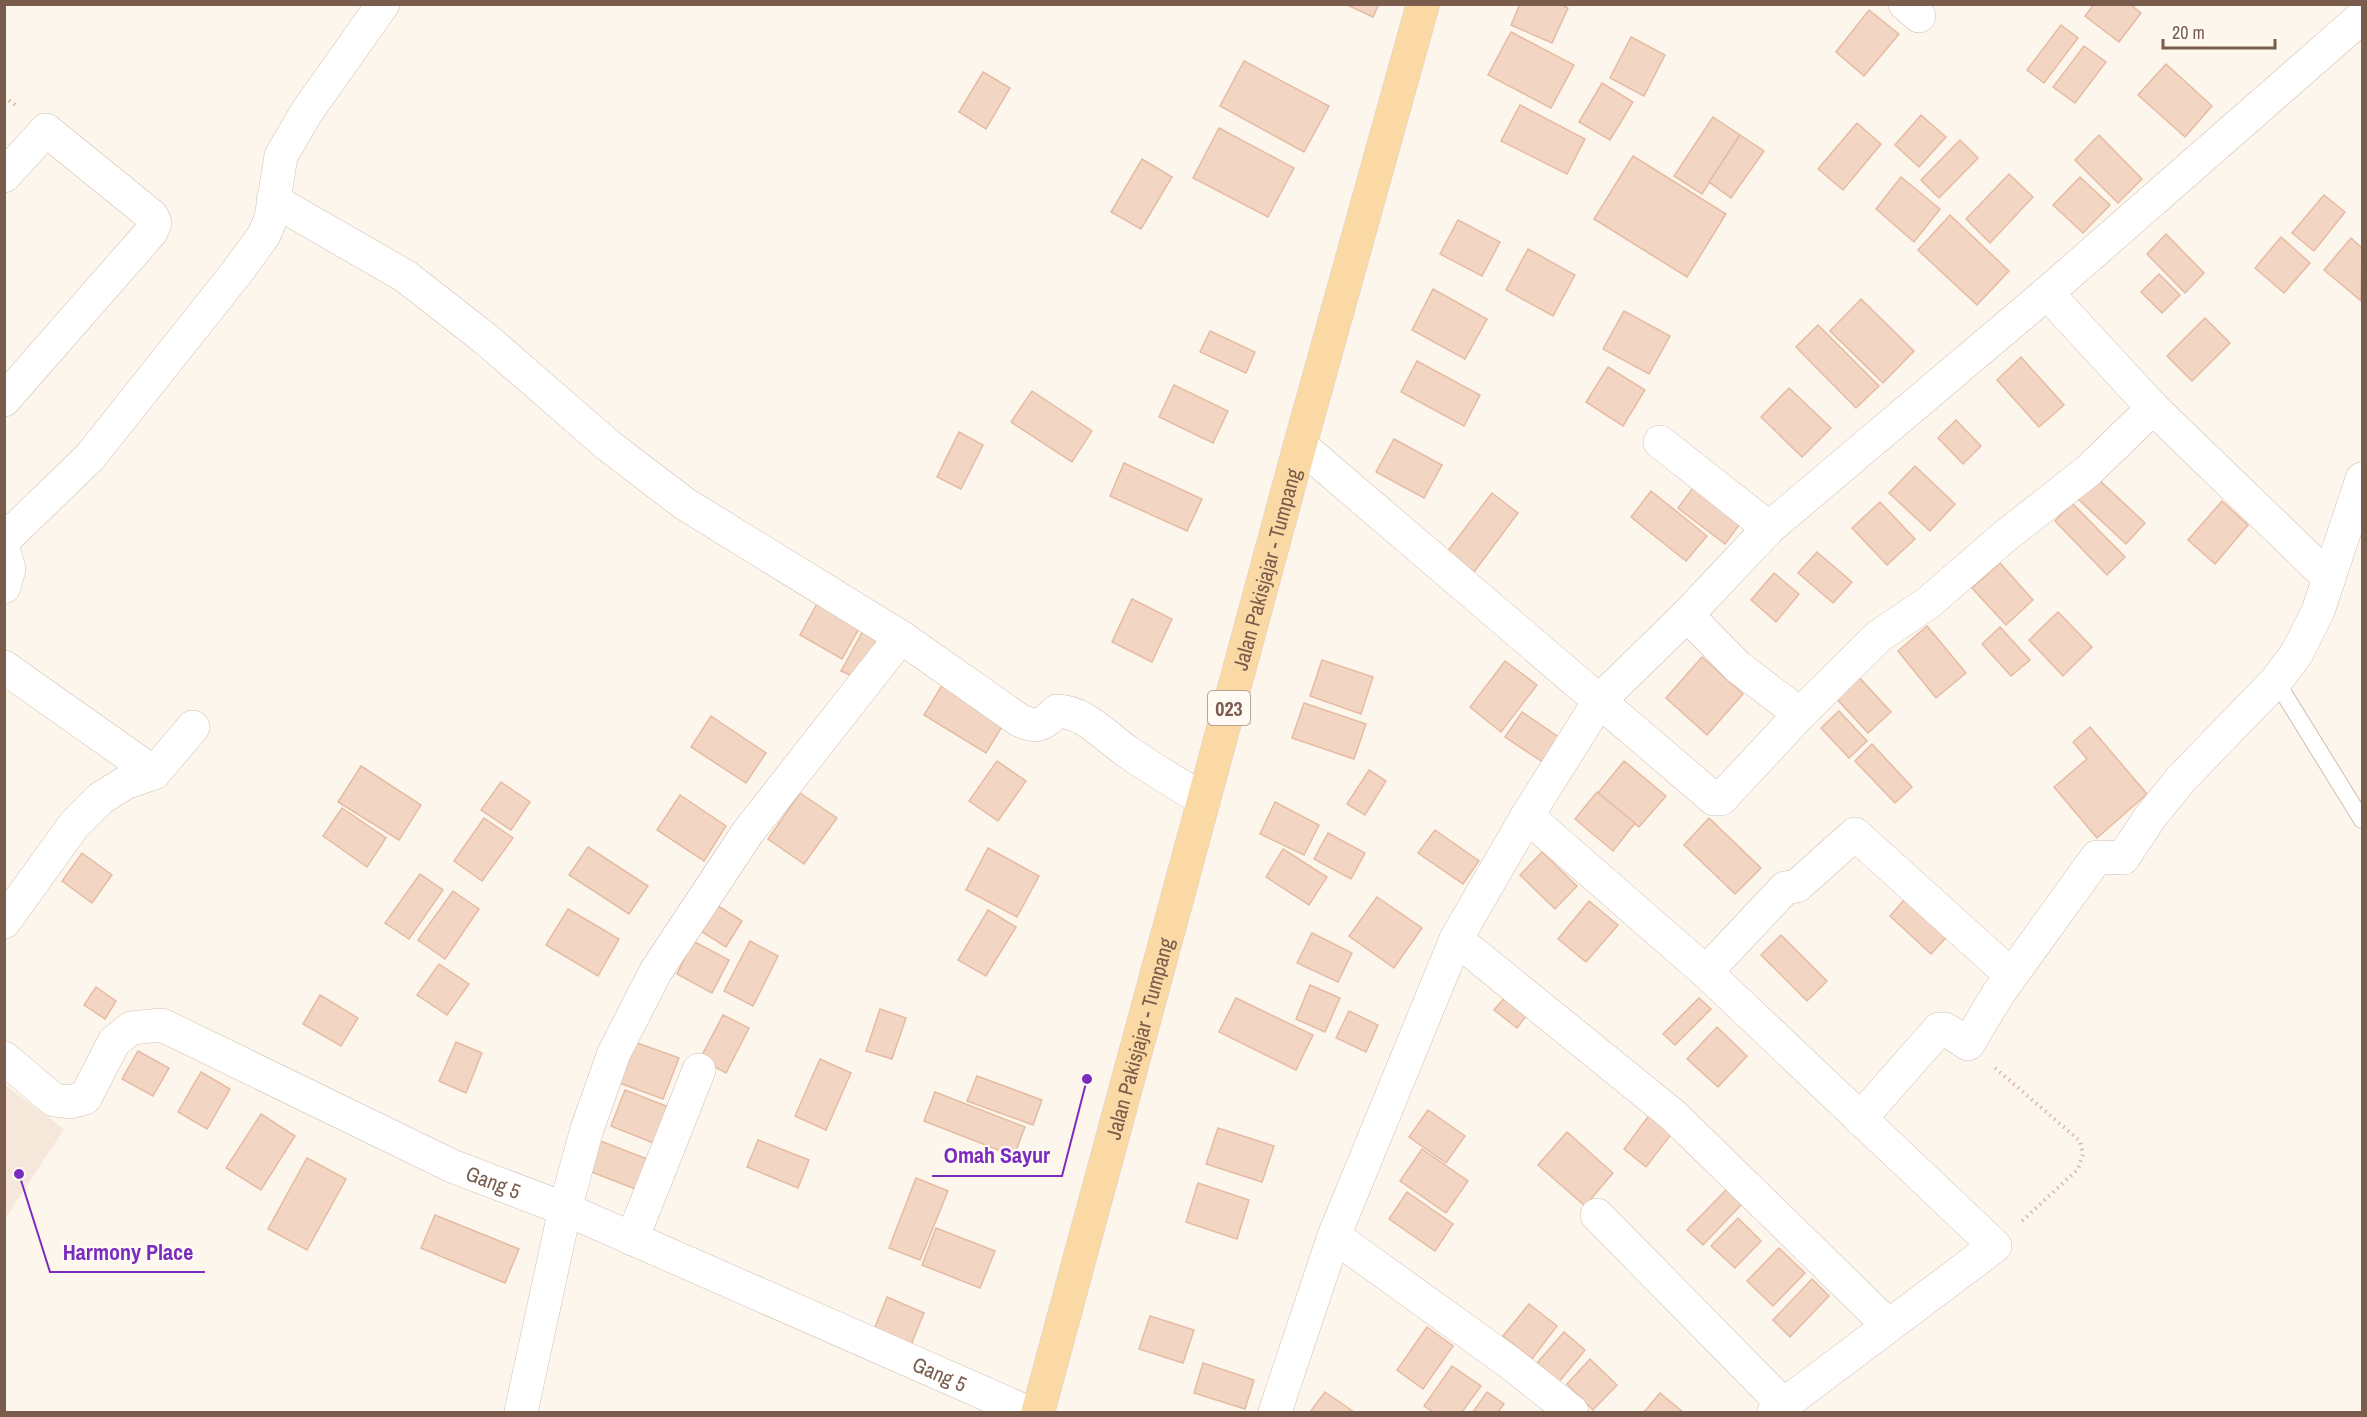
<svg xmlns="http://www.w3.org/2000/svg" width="2367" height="1417" font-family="'Archivo Narrow',sans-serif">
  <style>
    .residential { fill: #f5e8da }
    .building { fill: #f3d5c3; stroke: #e6bba3; stroke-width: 1.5 }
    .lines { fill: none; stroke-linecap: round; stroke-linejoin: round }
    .service-casing { stroke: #d1beb0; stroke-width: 18 }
    .minor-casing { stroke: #d1beb0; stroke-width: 34 }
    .primary-casing { stroke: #dad1cd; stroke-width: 34 }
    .path { stroke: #d9b8a5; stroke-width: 4; stroke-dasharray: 1.5 4.5; stroke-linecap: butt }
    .service { stroke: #fff; stroke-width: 16 }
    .minor { stroke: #fff; stroke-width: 33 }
    .primary { stroke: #fbd9a5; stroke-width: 33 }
    .labels { text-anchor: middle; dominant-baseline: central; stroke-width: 4.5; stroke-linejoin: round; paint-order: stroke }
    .shield { fill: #fffaf3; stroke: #a28b7f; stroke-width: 1.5 }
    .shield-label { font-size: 20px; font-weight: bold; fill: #7a5c4d }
    .street-label { font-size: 21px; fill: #7a5c4d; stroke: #fffaf3 }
    .leader { fill: none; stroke: #7b2cbf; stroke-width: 2 }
    .callout-dot { fill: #7b2cbf; stroke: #fffaf3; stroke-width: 2 }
    .callout-label { font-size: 22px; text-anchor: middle; font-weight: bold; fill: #7b2cbf; stroke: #fffaf3; stroke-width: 4.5; stroke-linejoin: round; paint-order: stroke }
  </style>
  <rect width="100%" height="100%" fill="#fdf6ec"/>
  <polygon class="residential" points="5,1085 64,1129 5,1219"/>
  <g class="building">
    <polygon points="1345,4 1379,4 1373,17"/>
    <polygon points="1520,4 1560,4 1568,8 1552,43 1511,25"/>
    <polygon points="2094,4 2130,4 2141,13 2119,42 2085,16"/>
    <polygon points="1869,10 1899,34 1864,76 1836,52"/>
    <polygon points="2061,25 2078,38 2044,83 2027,70"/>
    <polygon points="1511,32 1574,65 1551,108 1488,75"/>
    <polygon points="1631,37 1665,55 1644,96 1610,78"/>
    <polygon points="2084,46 2106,62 2075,103 2053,87"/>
    <polygon points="1244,61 1329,106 1304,152 1220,106"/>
    <polygon points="2166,64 2212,106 2185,137 2138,95"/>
    <polygon points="983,72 1010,88 986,129 959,112"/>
    <polygon points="1602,83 1633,102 1610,140 1579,122"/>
    <polygon points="1520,105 1585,139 1567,174 1501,141"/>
    <polygon points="1921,115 1946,137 1919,167 1895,145"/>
    <polygon points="1713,117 1740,135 1702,194 1674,176"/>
    <polygon points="1857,123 1881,144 1843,190 1818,169"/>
    <polygon points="1219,128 1294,168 1268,217 1193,178"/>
    <polygon points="1740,135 1764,151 1731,198 1709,182"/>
    <polygon points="2099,135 2142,179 2118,203 2075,160"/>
    <polygon points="1960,140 1978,158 1939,198 1921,180"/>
    <polygon points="1633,156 1726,214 1687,277 1594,219"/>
    <polygon points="1142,159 1172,177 1141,229 1111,212"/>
    <polygon points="2009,174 2033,197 1990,243 1966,219"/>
    <polygon points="1901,177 1940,209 1914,242 1876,209"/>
    <polygon points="2080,177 2110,205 2083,233 2053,205"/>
    <polygon points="2324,195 2345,212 2314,251 2292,233"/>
    <polygon points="1950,215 2009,271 1977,305 1918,250"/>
    <polygon points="1458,220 1500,242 1482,276 1440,254"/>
    <polygon points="2166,234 2204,273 2185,293 2147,254"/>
    <polygon points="2281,237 2310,263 2284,293 2255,268"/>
    <polygon points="2351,238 2362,248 2361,301 2324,270"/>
    <polygon points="1528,249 1575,275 1553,316 1506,290"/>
    <polygon points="2159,274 2180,295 2162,313 2141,292"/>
    <polygon points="1433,289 1487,319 1465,359 1412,330"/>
    <polygon points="1861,299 1914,351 1883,383 1830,331"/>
    <polygon points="1624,311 1670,336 1649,374 1603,349"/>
    <polygon points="2205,318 2230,343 2192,381 2167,356"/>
    <polygon points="1818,325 1879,386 1856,408 1796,347"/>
    <polygon points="1210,331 1255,352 1246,373 1200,352"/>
    <polygon points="2021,357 2064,405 2039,427 1997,380"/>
    <polygon points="1417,361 1480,395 1464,426 1401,392"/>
    <polygon points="1608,367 1645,390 1623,426 1586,402"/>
    <polygon points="1174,385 1228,411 1213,443 1159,417"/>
    <polygon points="1789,388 1831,428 1802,457 1761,417"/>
    <polygon points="1032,391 1092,431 1072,462 1011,422"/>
    <polygon points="1956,420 1981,446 1963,464 1938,438"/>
    <polygon points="959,432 983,445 961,489 937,477"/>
    <polygon points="1394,439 1442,465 1424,498 1376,472"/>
    <polygon points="1124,463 1202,499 1187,531 1110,496"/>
    <polygon points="1915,466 1955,504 1930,531 1889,493"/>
    <polygon points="2097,478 2145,523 2126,544 2078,499"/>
    <polygon points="1695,485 1742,521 1725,544 1678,508"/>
    <polygon points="1651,491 1707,536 1686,561 1631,517"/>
    <polygon points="1492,493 1518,513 1474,572 1447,552"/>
    <polygon points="2222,501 2248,525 2215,564 2188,540"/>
    <polygon points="1880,502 1915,539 1887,565 1852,528"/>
    <polygon points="2072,503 2125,557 2107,575 2055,521"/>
    <polygon points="1817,552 1852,582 1833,603 1798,573"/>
    <polygon points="2000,563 2033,600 2006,625 1972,588"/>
    <polygon points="1774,573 1799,594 1776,622 1751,600"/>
    <polygon points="1132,599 1172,619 1152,662 1112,642"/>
    <polygon points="819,600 861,625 842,659 800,635"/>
    <polygon points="2058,612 2092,647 2063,676 2029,640"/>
    <polygon points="1927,626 1966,673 1936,698 1898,651"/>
    <polygon points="865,627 890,640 858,678 841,671"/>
    <polygon points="2000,627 2030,660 2011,676 1982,644"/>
    <polygon points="1702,657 1743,694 1707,735 1666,698"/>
    <polygon points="1322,660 1373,677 1361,714 1310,696"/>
    <polygon points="1505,661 1537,685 1501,732 1470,707"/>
    <polygon points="1858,676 1891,712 1868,733 1835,697"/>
    <polygon points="944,682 1006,720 986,753 924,715"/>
    <polygon points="1304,703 1366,724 1354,759 1292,738"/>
    <polygon points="1839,711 1867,741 1849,758 1821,728"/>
    <polygon points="1522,712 1563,740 1547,765 1505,737"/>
    <polygon points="711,716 766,753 746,783 691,747"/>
    <polygon points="2090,727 2147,794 2097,838 2054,787 2087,759 2073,742"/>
    <polygon points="1872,744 1912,787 1895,803 1855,761"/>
    <polygon points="997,761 1026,781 998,821 969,801"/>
    <polygon points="1624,761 1666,796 1639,827 1598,793"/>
    <polygon points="361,766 421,805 399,840 338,802"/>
    <polygon points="1369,770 1386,781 1365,815 1347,804"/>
    <polygon points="501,782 530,802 511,830 481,810"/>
    <polygon points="1597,792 1635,823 1613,851 1575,819"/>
    <polygon points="800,793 837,818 804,864 768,839"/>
    <polygon points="680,795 726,826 704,861 657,830"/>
    <polygon points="1275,802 1319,825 1304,855 1260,834"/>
    <polygon points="342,808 386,838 367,867 323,836"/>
    <polygon points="484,818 513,838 482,881 454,861"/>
    <polygon points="1709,818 1761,868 1735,894 1684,845"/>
    <polygon points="1435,830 1479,861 1463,884 1418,853"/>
    <polygon points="1328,833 1365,853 1351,879 1314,859"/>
    <polygon points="588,847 648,886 629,914 569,875"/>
    <polygon points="988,848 1039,876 1017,917 966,890"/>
    <polygon points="1283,849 1327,877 1309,905 1266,877"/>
    <polygon points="1542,852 1577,886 1555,909 1520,875"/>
    <polygon points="82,853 112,875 92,903 62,881"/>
    <polygon points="420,874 443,890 409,939 385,923"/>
    <polygon points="453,891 479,909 445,959 418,940"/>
    <polygon points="1910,893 1952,931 1931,954 1890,916"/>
    <polygon points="1377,897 1422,928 1394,968 1349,936"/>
    <polygon points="1589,901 1618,925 1586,962 1558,939"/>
    <polygon points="715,904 742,921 726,947 699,930"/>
    <polygon points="568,909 619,939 598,976 546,945"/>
    <polygon points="988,910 1016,927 986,976 958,960"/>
    <polygon points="1312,933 1352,953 1338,982 1297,963"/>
    <polygon points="1781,935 1827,981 1807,1001 1761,955"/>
    <polygon points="693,941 729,960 712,993 677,974"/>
    <polygon points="750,941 778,956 753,1006 724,991"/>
    <polygon points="439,964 469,984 447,1015 417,995"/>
    <polygon points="1310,985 1340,998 1325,1032 1296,1019"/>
    <polygon points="96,987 116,1001 105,1019 84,1005"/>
    <polygon points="1513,988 1534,1006 1517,1028 1494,1010"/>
    <polygon points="320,995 358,1018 341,1046 303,1024"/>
    <polygon points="1236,998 1313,1035 1296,1070 1219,1032"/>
    <polygon points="1699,998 1711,1009 1675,1045 1663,1034"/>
    <polygon points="880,1009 906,1018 892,1059 866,1051"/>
    <polygon points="1349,1011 1378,1025 1366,1052 1336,1038"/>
    <polygon points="723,1015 749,1028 726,1073 700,1059"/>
    <polygon points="1717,1027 1747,1056 1718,1087 1687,1059"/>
    <polygon points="629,1040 679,1058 663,1099 614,1081"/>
    <polygon points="456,1042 482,1053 466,1093 439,1081"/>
    <polygon points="138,1051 169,1068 153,1096 122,1079"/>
    <polygon points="820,1059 851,1073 826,1130 795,1116"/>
    <polygon points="201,1072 230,1089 207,1129 178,1112"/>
    <polygon points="977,1076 1042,1100 1033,1125 967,1101"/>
    <polygon points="625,1090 671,1108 656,1144 611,1126"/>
    <polygon points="935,1092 1025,1127 1014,1156 924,1121"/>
    <polygon points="1428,1110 1465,1136 1446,1163 1409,1137"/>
    <polygon points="1653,1110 1676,1128 1646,1167 1624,1149"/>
    <polygon points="261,1114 295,1136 261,1190 226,1168"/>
    <polygon points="1218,1128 1274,1146 1262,1182 1206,1164"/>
    <polygon points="1567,1132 1613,1173 1585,1206 1538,1165"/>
    <polygon points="595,1139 650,1160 638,1190 584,1169"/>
    <polygon points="758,1140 809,1160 798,1188 747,1167"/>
    <polygon points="1422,1149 1468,1181 1446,1213 1400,1181"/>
    <polygon points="307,1158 346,1179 307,1250 268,1229"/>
    <polygon points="916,1178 948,1191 920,1260 889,1248"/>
    <polygon points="1198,1183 1249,1200 1237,1239 1186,1222"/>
    <polygon points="1726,1190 1742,1204 1703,1245 1687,1230"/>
    <polygon points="1407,1192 1453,1224 1435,1251 1389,1219"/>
    <polygon points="435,1215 519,1249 505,1283 421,1248"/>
    <polygon points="1738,1218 1761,1241 1735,1268 1711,1246"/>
    <polygon points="936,1228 995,1251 980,1288 922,1265"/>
    <polygon points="1779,1248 1805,1273 1773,1306 1747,1281"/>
    <polygon points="1812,1279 1829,1296 1790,1337 1773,1320"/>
    <polygon points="887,1297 924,1313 908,1352 871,1337"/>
    <polygon points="1529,1304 1557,1326 1532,1359 1503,1336"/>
    <polygon points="1150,1316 1194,1330 1183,1363 1139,1349"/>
    <polygon points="1427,1327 1453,1346 1423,1389 1397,1370"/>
    <polygon points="1564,1332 1585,1350 1559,1382 1537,1363"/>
    <polygon points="1590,1359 1617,1385 1593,1410 1567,1384"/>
    <polygon points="1203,1363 1254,1380 1245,1409 1194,1393"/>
    <polygon points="1452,1366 1481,1386 1462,1412 1433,1412 1424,1406"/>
    <polygon points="1325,1392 1354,1412 1310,1412"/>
    <polygon points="1487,1392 1504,1404 1498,1412 1473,1412"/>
    <polygon points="1660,1393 1683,1412 1644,1412"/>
  </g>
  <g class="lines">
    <defs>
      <polyline id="service" points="2276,681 2362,820"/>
      <g id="minor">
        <polyline points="1905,4 1919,16"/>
        <polyline points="4,176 46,130 152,216 155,223 151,232 4,400"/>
        <path d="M273,200L405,276L487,340L609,446L685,504L901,637L1019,720C1039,729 1041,725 1057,711C1084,711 1107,738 1129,753C1153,769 1179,785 1204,800"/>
        <polyline points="2047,293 2153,408 2329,578"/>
        <polyline points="1660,442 1769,528"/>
        <polyline points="1300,445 1714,799 1721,799 1800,714"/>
        <polyline points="4,540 90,457 237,272 264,235 271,218 281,156 306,113 383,4"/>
        <polyline points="4,552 9,569 4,587"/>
        <polyline points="1687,615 1738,667 1800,714 1879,636 1928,603 2004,537 2088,471 2153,408"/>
        <polyline points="4,667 154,773"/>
        <polyline points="1527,816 1706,972 1995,1246 1774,1412"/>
        <polyline points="4,922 74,825 101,798 125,783 154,773 193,727"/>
        <polyline points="1456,939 1673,1115 1888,1325"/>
        <polyline points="1706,972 1785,888 1797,886 1855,834 2011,975"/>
        <path id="s1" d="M4,1058L54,1100L70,1102L85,1098L114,1042L131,1028L162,1025L452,1166L565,1209L1027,1412"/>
        <polyline points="1860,1119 1939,1029 1945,1029 1968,1044 1998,994 2097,857 2123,858 2151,816 2182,778 2276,681 2297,653 2318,611 2362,479"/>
        <polyline points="1597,1215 1783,1404"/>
        <polyline points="1334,1236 1509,1362 1572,1412"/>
        <polyline points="632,1239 699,1070"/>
        <polyline points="521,1412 565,1209 587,1129 614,1053 656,971 748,832 901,637"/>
        <polyline points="1275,1412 1334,1236 1456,939 1527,816 1600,700 1687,615 1769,528 2047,293 2362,17"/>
      </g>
      <g id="primary">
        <path id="s2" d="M1038,1412L1300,445L1423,4"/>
      </g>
    </defs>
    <use href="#service" class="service-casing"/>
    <use href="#minor" class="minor-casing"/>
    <use href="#primary" class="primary-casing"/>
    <g class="path">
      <polyline points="4,97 18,107"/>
      <polyline points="1995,1068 2080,1141 2083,1154 2078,1169 2020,1223"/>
    </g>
    <use href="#service" class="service"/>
    <use href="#minor" class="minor"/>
    <use href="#primary" class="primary"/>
  </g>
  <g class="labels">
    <rect class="shield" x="1208" y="691" width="42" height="34" rx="4.5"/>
    <g class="shield-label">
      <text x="1229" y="708">023</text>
    </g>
    <g class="street-label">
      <text stroke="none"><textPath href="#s2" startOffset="873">Jalan Pakisjajar - Tumpang</textPath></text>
      <text stroke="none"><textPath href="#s2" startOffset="387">Jalan Pakisjajar - Tumpang</textPath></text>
      <text stroke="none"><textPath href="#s1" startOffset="580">Gang 5</textPath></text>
      <text stroke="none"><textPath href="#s1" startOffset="1066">Gang 5</textPath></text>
    </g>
  </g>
  <path class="leader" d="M1087 1079L1062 1176H932M19 1174L50 1272H205"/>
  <g class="callout-dot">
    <circle cx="1087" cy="1079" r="6"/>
    <circle cx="19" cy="1174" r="6"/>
  </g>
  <g class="callout-label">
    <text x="997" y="1163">Omah Sayur</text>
    <text x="128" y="1260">Harmony Place</text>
  </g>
  <rect width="2367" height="1417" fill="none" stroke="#7a5c4d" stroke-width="12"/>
  <path d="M2163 39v9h112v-9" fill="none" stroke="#7a5c4d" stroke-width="3"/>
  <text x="2172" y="39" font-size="18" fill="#7a5c4d" stroke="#fffaf3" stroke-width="4.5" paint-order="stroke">20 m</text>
</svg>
